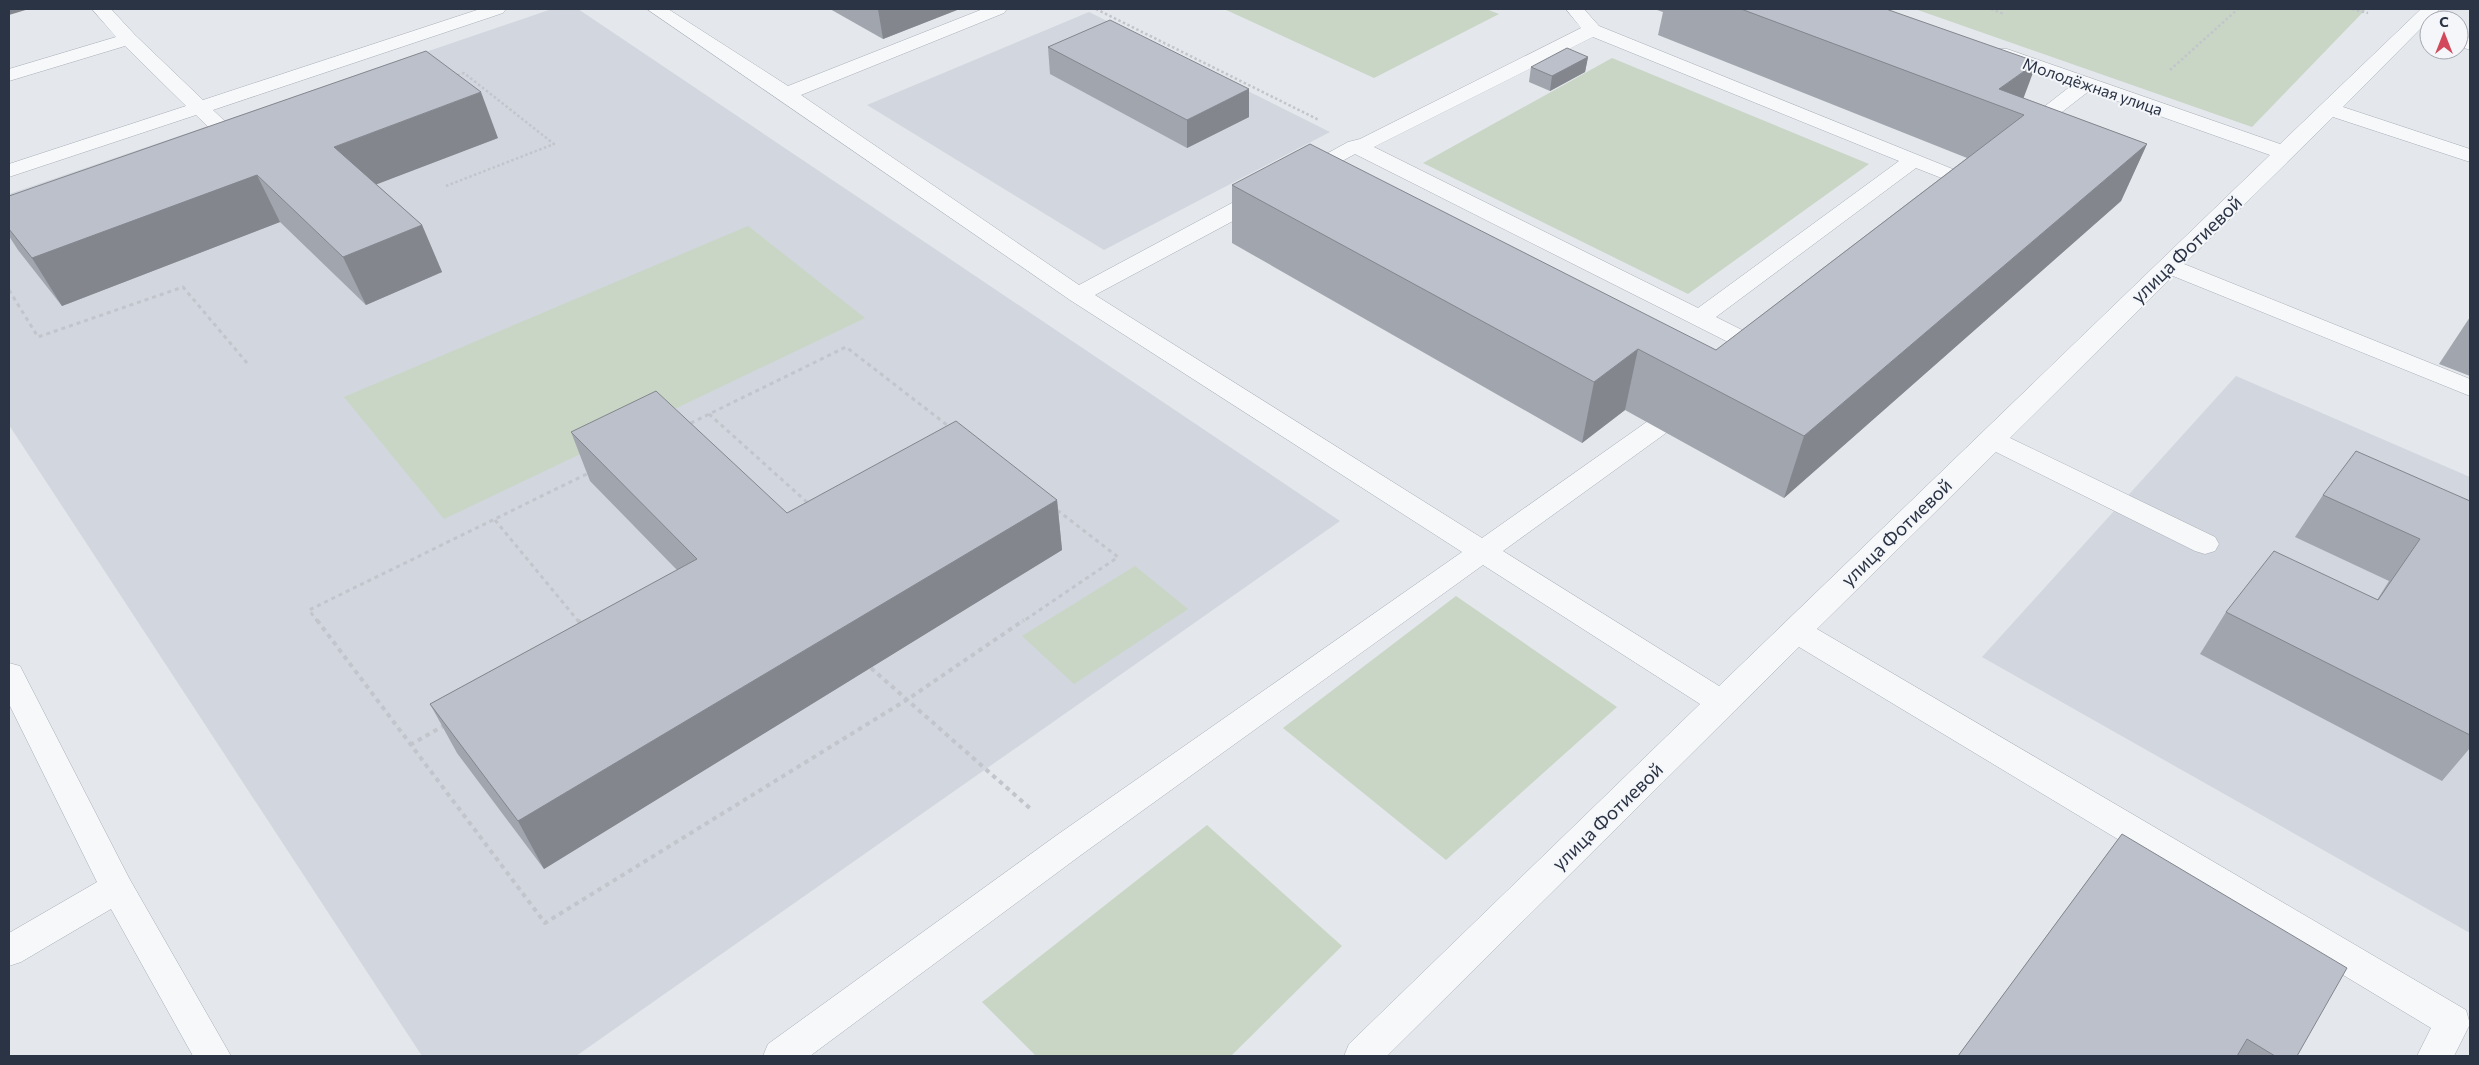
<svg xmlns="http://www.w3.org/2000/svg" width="2479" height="1065" font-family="Commissioner,sans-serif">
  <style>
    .built { fill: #d2d6de }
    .green { fill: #c9d6c5 }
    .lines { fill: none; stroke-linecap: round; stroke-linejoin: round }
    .minor-casing { stroke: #a9aeb7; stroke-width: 1 }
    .path-far2 { stroke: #c2c5cb; stroke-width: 2.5; stroke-dasharray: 2.5 2.5; stroke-linecap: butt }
    .path-far1 { stroke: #c2c5cb; stroke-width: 3; stroke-dasharray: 4 4; stroke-linecap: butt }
    .path { stroke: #c2c5cb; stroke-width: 4; stroke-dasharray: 4.5 4.5; stroke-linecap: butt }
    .minor { fill: #f7f8fa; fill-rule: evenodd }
    .wall { fill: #a1a5ae }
    .shaded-wall { fill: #83868d }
    .building { fill: #bbc0ca; stroke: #83868d }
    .labels { text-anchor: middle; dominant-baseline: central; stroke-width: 4; stroke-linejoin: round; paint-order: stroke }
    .far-street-label { font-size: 16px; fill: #2b3445; stroke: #f4f6f9 }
    .street-label { font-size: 19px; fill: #2b3445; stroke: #f4f6f9 }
  </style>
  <rect width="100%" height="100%" fill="#e4e7ec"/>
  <g class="built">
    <polygon points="552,9 578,9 1340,521 576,1056 422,1056 9,425 9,194"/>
    <polygon points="1089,12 1330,132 1104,250 867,105"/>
    <polygon points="2236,376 2470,477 2470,933 1982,657"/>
  </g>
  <g class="green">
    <polygon points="1224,9 1486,9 1499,14 1374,78"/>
    <polygon points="1915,9 2366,9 2252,127"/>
    <polygon points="1612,58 1869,164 1688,294 1423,163"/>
    <polygon points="748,226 865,318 444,519 344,397"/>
    <polygon points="1135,566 1188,609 1074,684 1022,636"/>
    <polygon points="1456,596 1617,707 1446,860 1283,728"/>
    <polygon points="1207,825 1342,946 1231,1056 1036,1056 982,1002"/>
  </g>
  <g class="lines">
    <defs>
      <g id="minor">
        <polygon points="92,9 111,9 135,35 203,100 480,9 506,9 503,13 213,110 249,144 252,148 249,152 239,155 232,153 230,148 196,115 9,177 9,164 186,106 125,46 9,81 9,69 116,37"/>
        <polygon points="647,9 668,9 788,86 983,9 1007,9 1004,13 801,95 1079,285 1258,189 1266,188 1274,189 1277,194 1274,199 1095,295 1482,538 1648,421 1657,419 1666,421 1670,427 1666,433 1503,551 1719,686 2270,155 2089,91 2031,136 2024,138 2017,136 2014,132 2017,128 2072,85 1993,57 1991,53 1993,49 2007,49 2280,144 2421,9 2440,9 2343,107 2470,149 2470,162 2333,117 2184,264 2470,379 2470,396 2173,276 2010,438 2215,537 2219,544 2215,551 2205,554 2195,551 1996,452 1817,629 2466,1010 2470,1024 2454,1056 2417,1056 2431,1028 1799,647 1387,1056 1344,1056 1349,1044 1700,704 1483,565 1081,855 810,1056 763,1056 768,1044 1057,835 1462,552 1070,300"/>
        <path d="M1566,9H1584L1599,26L1960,172C1969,165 1975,160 1986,163L1989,167L1969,184L1962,186L1916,168L1716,317L1768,343L1771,348C1764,359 1755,362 1742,359L1739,354L1742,349L1355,154L1311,178L1304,180L1297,178L1293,174L1297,170L1348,142L1360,139L1581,28ZM1593,37L1899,161L1698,308L1374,147Z"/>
        <polygon points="2459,34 2470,38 2470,50 2459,46"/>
        <polygon points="9,663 20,666 129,878 231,1056 193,1056 111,909 21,962 9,966 9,933 97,882 9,704"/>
      </g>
    </defs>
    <use href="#minor" class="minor-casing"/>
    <g class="path-far2">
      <polyline points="1096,9 1319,120"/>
      <polyline points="1991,9 2004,14"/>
      <polyline points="2352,9 2368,13"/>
      <polyline points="2170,70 2238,9"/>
      <polyline points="446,186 554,144 464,73 455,76"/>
    </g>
    <g class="path-far1">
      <polyline points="9,290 38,337 183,287 247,363"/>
      <polyline points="709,414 809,504"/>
      <polyline points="495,520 579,622"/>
      <polyline points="318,622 309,610 846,347 1118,557 1022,622"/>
    </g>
    <g class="path">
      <polyline points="317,620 545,923 908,699 1024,620"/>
      <polyline points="578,620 582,625"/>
      <polyline points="871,668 1032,810"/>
      <polyline points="410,745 445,725"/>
    </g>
    <use href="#minor" class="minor"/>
  </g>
  <g class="wall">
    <polygon points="830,9 957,9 957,10 883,39"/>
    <polygon points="1654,9 1886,9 2023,98 2147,144 2121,201 1784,498 1625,410 1582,443 1232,243 1232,185 1716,350 1967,158 1658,35 1663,12"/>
    <polygon points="1048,47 1249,89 1249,117 1187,148 1050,74"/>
    <polygon points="1588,57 1585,72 1550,91 1529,82 1531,67"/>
    <polygon points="498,138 376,184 422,225 442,272 366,305 280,222 62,306 18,250 9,236 9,196"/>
    <polygon points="2470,317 2470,376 2439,364"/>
    <polygon points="571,432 787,513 1057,500 1062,550 544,869 457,753 430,704 677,570 590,481"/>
    <polygon points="2323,495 2470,501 2470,748 2442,781 2200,654 2226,612 2377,600 2389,581 2295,537"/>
    <polygon points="2122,834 2297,1056 1958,1056"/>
  </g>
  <g class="shaded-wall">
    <polygon points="9,9 29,9 9,15"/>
    <polygon points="878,9 957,9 957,10 883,39"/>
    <polygon points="1588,57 1585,72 1550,91 1552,76"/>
    <polygon points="2037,62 2018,113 1999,89"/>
    <polygon points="1249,89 1249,117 1187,148 1187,120"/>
    <polygon points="481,92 498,138 354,193 334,147"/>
    <polygon points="2147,144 2121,201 1784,498 1804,436"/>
    <polygon points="257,175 280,222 62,306 32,258"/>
    <polygon points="422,225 442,272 366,305 343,257"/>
    <polygon points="1638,349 1625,410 1582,443 1594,382"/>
    <polygon points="1057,500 1062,550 544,869 518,821"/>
  </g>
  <g class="building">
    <polygon points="1741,9 1886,9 2037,62 1999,89 2147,144 1804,436 1638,349 1594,382 1232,185 1310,144 1716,350 2024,115"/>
    <polygon points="1110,20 1249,89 1187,120 1048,47"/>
    <polygon points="1567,48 1588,57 1552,76 1531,67"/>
    <polygon points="426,51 481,92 334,147 422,225 343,257 257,175 32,258 9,229 9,196"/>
    <polygon points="656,391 787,513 956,421 1057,500 518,821 430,704 697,559 571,432"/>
    <polygon points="2356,451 2470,501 2470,735 2226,612 2274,551 2378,600 2420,539 2323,495"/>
    <polygon points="2122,834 2347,968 2297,1056 2275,1056 2247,1039 2237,1056 1958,1056"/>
  </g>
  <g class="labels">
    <g class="far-street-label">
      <text transform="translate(2093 86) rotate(19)">Молодёжная улица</text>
    </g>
    <g class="street-label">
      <text transform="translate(2186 249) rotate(-44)">улица Фотиевой</text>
      <text transform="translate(1896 532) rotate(-44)">улица Фотиевой</text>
      <text transform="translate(1607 816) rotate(-44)">улица Фотиевой</text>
    </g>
  </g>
  <rect width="2479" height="1065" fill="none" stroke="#2b3445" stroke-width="20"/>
  <g transform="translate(2444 35)"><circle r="24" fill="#f4f6f9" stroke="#a4a8b1"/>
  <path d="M0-4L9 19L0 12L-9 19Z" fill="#d1495b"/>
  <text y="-8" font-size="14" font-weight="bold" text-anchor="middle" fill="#2b3445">С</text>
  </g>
</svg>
